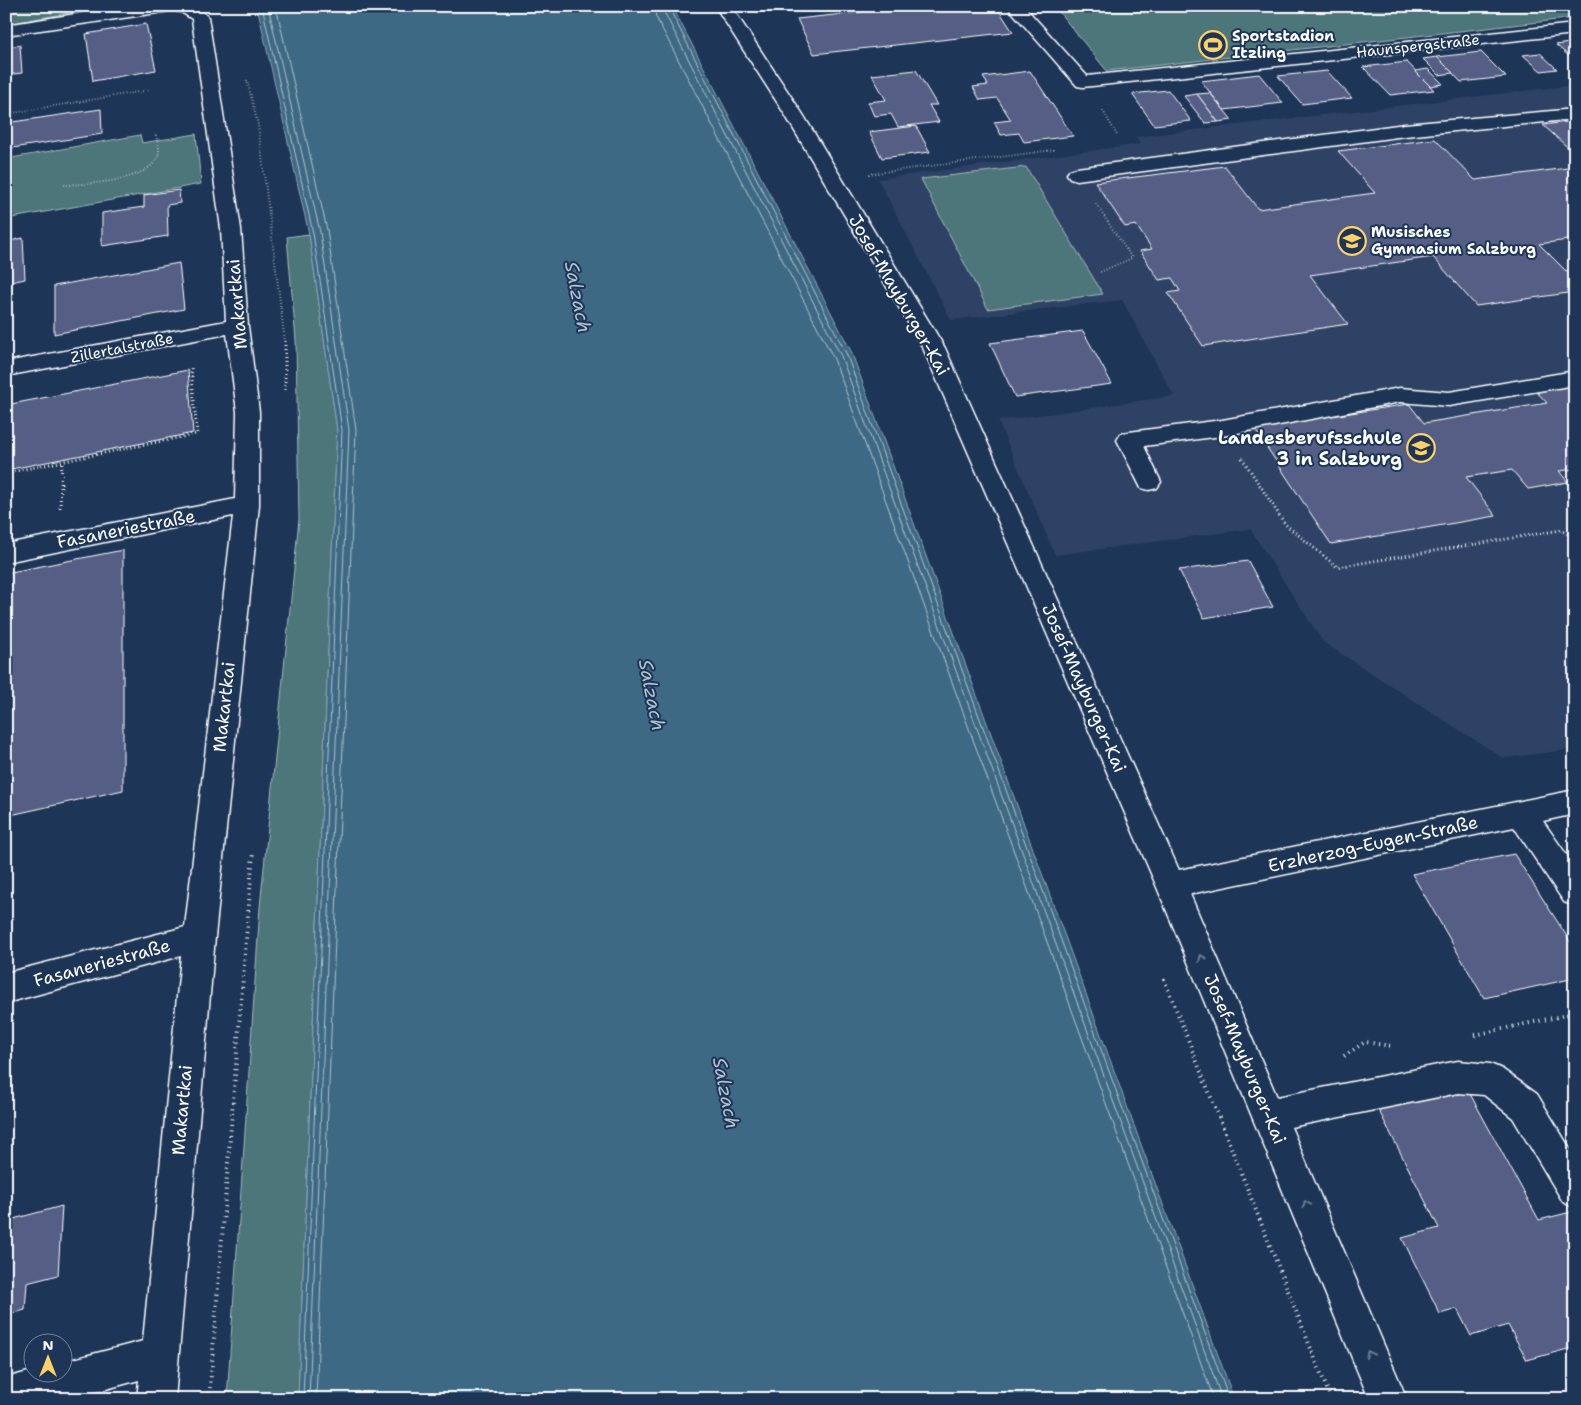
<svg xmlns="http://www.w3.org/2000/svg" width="1581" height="1405" font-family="'Shantell Sans',sans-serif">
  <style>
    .built { fill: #2e4265 }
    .green { fill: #4d767a; stroke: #a6babc }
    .water { fill: #3e6984; stroke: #8ba5b5 }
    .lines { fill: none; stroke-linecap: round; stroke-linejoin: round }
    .shore { stroke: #b2c3ce; stroke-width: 1 }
    .building { fill: #545f86; stroke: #fff }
    .minor-casing { stroke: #fff; stroke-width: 3 }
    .path-far2 { stroke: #fff; stroke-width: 2; stroke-dasharray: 0.5 2.5; stroke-linecap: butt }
    .path-far1 { stroke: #fff; stroke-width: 3; stroke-dasharray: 1 3; stroke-linecap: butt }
    .path { stroke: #fff; stroke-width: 4; stroke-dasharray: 1 4.5; stroke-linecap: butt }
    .minor { fill: #1d3557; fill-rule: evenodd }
    .oneway { stroke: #6c7c92 }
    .labels { text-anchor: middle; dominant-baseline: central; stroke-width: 4; stroke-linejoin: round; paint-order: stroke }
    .far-poi-label { font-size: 15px; font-weight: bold; fill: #fff; stroke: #1d3557; text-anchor: start }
    .far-street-label { font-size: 15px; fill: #fff; stroke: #1d3557 }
    .street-label { font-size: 18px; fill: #fff; stroke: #1d3557 }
    .poi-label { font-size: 18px; font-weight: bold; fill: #fff; stroke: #1d3557; text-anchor: end }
    .water-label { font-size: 19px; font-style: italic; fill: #b2c3ce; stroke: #1d3557 }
  </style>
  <rect width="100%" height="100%" fill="#1d3557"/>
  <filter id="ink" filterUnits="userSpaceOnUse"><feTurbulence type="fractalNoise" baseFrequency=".02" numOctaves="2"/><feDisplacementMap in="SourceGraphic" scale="10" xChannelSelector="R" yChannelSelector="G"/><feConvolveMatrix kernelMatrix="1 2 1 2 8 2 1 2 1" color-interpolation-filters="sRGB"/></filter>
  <g filter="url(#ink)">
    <polygon class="built" points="1575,85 1575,749 1503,758 1323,642 1250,529 1055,555 998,421 1174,396 1122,300 951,320 878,179 1141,144 1135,137"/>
    <g class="green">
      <polygon points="6,6 108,6 6,24"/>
      <polygon points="1054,6 1575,6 1575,18 1107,71"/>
      <polygon points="196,134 201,184 6,219 6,159 140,135 142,143"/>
      <polygon points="1026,167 1103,294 988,309 921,179"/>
      <polygon points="309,234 337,430 298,1399 227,1399 260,907 299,519 296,340 287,237"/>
    </g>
    <polygon class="water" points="257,6 672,6 851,351 1234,1399 298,1399 337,430 309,234"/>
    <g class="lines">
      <g class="shore">
        <polyline points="262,6 313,233 342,430 303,1399"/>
        <polyline points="268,6 320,232 349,430 309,1399"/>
        <polyline points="276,6 327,230 356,430 316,1399"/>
        <polyline points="654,6 656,17 834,359 1214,1399"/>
        <polyline points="661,6 841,356 1222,1399"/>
        <polyline points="668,6 846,353 1229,1399"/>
      </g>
    </g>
    <g class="building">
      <polygon points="917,6 996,6 1013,32 814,54 797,19"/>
      <polygon points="146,24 156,70 93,81 86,34"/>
      <polygon points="1575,42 1575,61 1556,45"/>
      <polygon points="20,45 22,73 6,75 6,47"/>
      <polygon points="1481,52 1506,77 1461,82 1437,57"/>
      <polygon points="1540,53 1557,69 1541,71 1523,55"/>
      <polygon points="1437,57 1453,73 1439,75 1423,59"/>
      <polygon points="1407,62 1434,90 1390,95 1363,67"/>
      <polygon points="1428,69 1443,84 1430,86 1415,71"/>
      <polygon points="916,70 937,105 929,105 939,122 898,127 891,114 874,116 868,102 886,100 872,75"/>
      <polygon points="1030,71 1073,136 1024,142 1019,133 1001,135 994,122 1011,120 997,98 980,100 973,87 988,85 983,77"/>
      <polygon points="1327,71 1352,98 1302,104 1278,76"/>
      <polygon points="1259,74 1283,103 1224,110 1201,81"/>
      <polygon points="1168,90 1191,121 1154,125 1132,94"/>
      <polygon points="1210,93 1224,110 1232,120 1218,122 1197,94"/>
      <polygon points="1197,94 1218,122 1205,123 1184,96"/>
      <polygon points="101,109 102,134 6,149 6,123"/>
      <polygon points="1575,121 1575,154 1543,125"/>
      <polygon points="916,126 930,152 882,158 869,132"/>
      <polygon points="1435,139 1475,180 1575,167 1575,239 1539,244 1575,280 1575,292 1476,306 1433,257 1310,275 1348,324 1203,346 1168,293 1180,291 1172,278 1159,280 1140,251 1152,249 1136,225 1125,227 1095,182 1225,166 1258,209 1375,193 1338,151"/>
      <polygon points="179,190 180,203 167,205 168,236 102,246 102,213 144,207 144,195"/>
      <polygon points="23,238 25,279 6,283 6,242"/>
      <polygon points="179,263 184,309 54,334 54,286"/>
      <polygon points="1083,331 1112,384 1015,397 990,343"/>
      <polygon points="188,370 193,433 6,470 6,405"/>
      <polygon points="1575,385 1575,469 1559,471 1568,482 1528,489 1512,470 1466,477 1496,516 1331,544 1254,428 1409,404 1424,423 1547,403 1536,391"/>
      <polygon points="123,550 123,790 6,816 6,573"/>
      <polygon points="1248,561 1273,607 1204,618 1179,570"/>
      <polygon points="1514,854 1575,949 1575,978 1484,998 1412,874"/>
      <polygon points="1469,1092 1539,1220 1575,1211 1575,1347 1527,1360 1508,1325 1471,1336 1457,1309 1440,1314 1402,1238 1439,1228 1378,1109"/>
      <polygon points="62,1206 58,1275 27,1283 25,1310 6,1315 6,1221"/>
    </g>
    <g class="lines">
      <defs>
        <g id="minor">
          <polygon points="127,6 195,6 208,17 241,229 248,326 259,412 259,505 215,937 175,1399 137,1399 139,1380 70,1399 6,1399 6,1378 32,1371 32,1372 62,1372 62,1362 143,1341 181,956 6,1003 6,973 185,927 233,516 6,562 6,544 235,499 237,412 227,334 6,376 6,362 226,321 221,229 192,19 181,12 171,11 6,35 6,25"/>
          <polygon points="715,6 731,6 802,113 945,348 1179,870 1575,790 1575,814 1543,821 1575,867 1575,906 1564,902 1514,827 1190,894 1277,1097 1458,1061 1490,1064 1502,1069 1537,1094 1575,1157 1575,1208 1563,1202 1513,1118 1484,1095 1458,1093 1291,1127 1407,1399 1369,1399 1156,885 923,348 784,113"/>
          <polygon points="1007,6 1024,6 1087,76 1575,24 1575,34 1083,87 1077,86"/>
          <polygon points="1575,109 1575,119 1405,136 1077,180 1070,178 1067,174 1070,170 1077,168 1405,124"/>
          <polygon points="1575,371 1575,385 1449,406 1400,402 1222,436 1144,446 1161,482 1157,488 1149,490 1141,488 1117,440 1121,434 1129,432 1222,420 1400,388 1449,392"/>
        </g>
      </defs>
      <use href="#minor" class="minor-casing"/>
      <g class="path-far2">
        <polyline points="247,80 258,125 285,342"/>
        <polyline points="1103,111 1117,135"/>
        <polyline points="6,114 150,90"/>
        <polyline points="869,174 1054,150"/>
        <path d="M64,185C87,184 158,182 159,150C159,146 157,140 156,135"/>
        <polyline points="1096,204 1132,258 1100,272"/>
      </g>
      <g class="path-far1">
        <polyline points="285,341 285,391"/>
        <polyline points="1242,458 1285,524 1337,567 1561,530 1575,538"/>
        <polyline points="6,473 197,434 191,367"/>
        <polyline points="60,508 62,461"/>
      </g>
      <g class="path">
        <polyline points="1164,979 1331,1399"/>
        <polyline points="1475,1035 1575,1013"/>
        <polyline points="1344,1056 1365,1042 1391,1046"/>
        <polyline points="209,1399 253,853"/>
      </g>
      <use href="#minor" class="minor"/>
    </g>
    <defs><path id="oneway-chevron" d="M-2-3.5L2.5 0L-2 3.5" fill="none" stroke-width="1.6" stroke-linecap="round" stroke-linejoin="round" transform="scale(1.25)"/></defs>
    <g class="oneway">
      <use href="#oneway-chevron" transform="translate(1202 958) rotate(-113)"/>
      <use href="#oneway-chevron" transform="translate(1306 1204) rotate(-113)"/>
      <use href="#oneway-chevron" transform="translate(1369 1354) rotate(-113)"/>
    </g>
  </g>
  <defs>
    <symbol id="stadium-ring" viewBox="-11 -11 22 22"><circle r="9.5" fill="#1d3557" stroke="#ffd166" stroke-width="1.5"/><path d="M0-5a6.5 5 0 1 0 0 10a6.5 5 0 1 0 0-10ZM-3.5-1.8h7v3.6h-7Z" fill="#ffd166"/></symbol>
    <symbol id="school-ring" viewBox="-11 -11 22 22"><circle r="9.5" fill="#1d3557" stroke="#ffd166" stroke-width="1.5"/><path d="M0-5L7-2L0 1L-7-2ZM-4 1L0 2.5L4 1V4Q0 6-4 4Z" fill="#ffd166"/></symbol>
  </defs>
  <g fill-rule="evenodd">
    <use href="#stadium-ring" x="1197" y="29" width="32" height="32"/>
    <use href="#school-ring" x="1336" y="225" width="32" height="32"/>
    <use href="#school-ring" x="1405" y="432" width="32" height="32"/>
  </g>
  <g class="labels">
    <g class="far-poi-label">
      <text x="1232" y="36">Sportstadion<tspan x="1232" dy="17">Itzling</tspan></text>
      <text x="1371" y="232">Musisches<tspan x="1371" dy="17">Gymnasium Salzburg</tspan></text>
    </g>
    <g class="far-street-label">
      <text transform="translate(1418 46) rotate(-6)">Haunspergstraße</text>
      <text transform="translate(122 348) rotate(-11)">Zillertalstraße</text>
    </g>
    <g class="street-label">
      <text transform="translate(899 295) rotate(60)">Josef-Mayburger-Kai</text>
      <text transform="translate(237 304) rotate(-95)">Makartkai</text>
      <text transform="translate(126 529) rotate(-11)">Fasaneriestraße</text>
      <text transform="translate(1084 688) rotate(66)">Josef-Mayburger-Kai</text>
      <text transform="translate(224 707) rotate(-84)">Makartkai</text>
      <text transform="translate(1373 844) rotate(-12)">Erzherzog-Eugen-Straße</text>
      <text transform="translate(102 963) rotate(-15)">Fasaneriestraße</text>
      <text transform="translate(1245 1059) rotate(67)">Josef-Mayburger-Kai</text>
      <text transform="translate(182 1110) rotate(-85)">Makartkai</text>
    </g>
    <g class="poi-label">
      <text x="1402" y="438">Landesberufsschule<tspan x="1402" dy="21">3 in Salzburg</tspan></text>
    </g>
    <g class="water-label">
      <text transform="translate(578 297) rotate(79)">Salzach</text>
      <text transform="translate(652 695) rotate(79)">Salzach</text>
      <text transform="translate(726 1093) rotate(79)">Salzach</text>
    </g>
  </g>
  <rect width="1581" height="1405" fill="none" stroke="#1d3557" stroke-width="25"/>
  <rect x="12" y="12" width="1556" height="1380" fill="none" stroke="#fff" stroke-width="2" filter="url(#ink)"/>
  <g transform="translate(48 1358)"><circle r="24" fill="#1d3557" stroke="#77869a"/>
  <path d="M0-4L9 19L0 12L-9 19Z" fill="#ffd166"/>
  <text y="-8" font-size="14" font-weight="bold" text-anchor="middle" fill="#ffffff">N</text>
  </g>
</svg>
